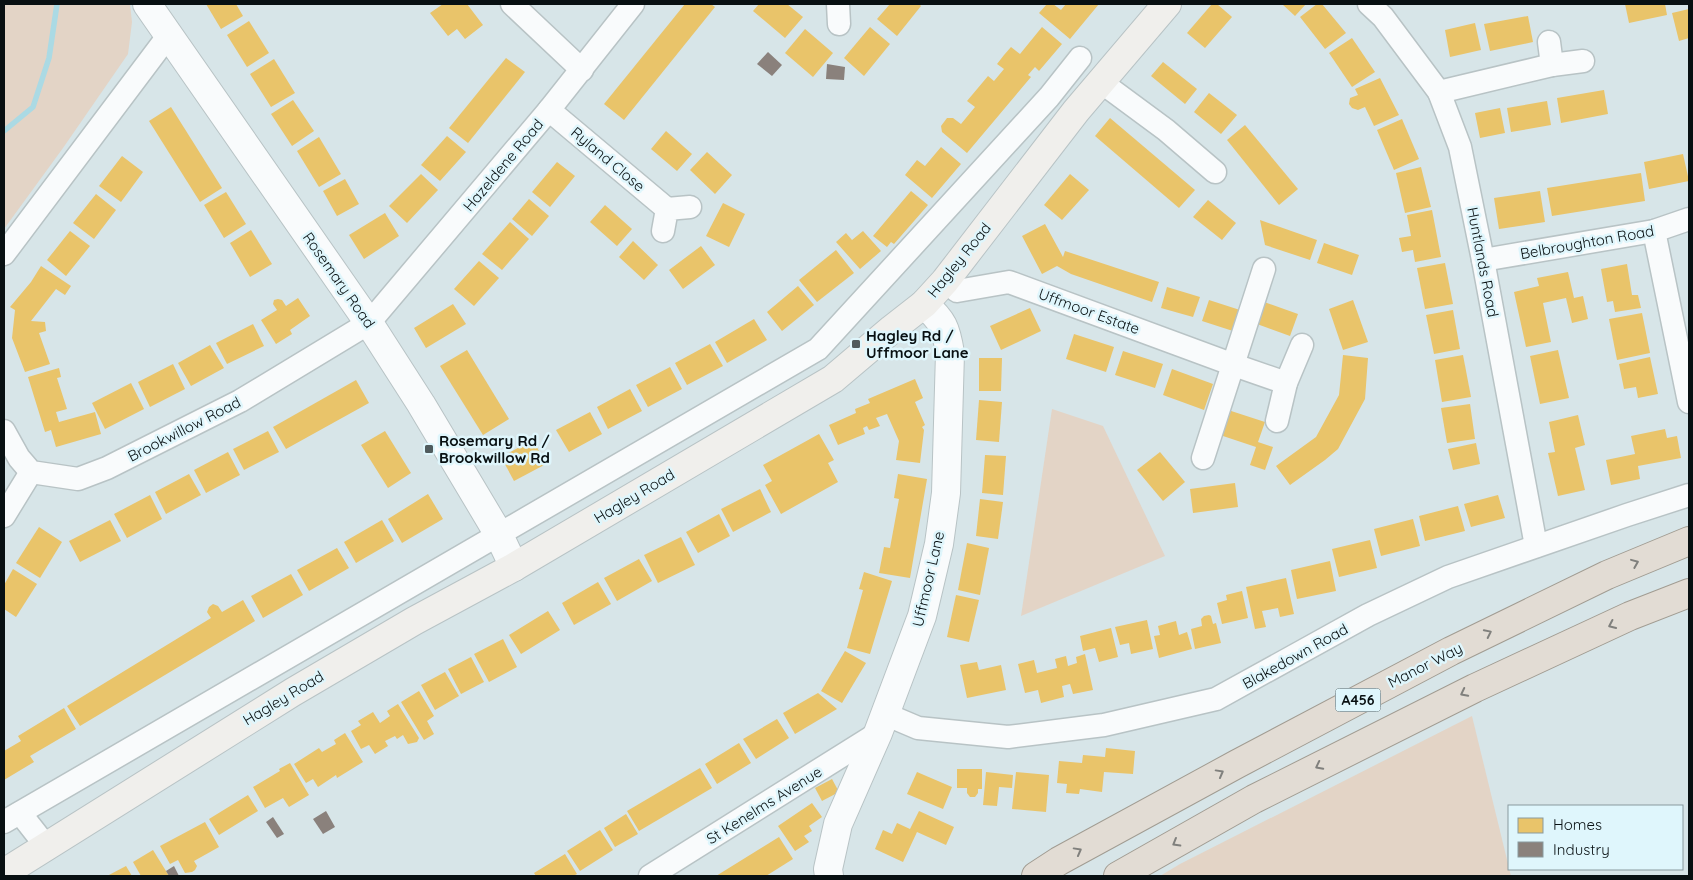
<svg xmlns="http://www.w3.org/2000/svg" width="1693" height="880" font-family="Quicksand,sans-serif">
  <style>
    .green { fill: #e3d4c6 }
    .homes { fill: #e9c46a }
    .industry { fill: #8a817c }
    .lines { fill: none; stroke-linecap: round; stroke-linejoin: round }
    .stream { stroke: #abdae4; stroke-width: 5.5 }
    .minor-casing { stroke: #b8c3c5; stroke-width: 25 }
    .tertiary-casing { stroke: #b8c3c5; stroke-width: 30 }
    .secondary-casing { stroke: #b8c3c5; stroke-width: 30 }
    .trunk-casing { stroke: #a19c92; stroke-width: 30 }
    .minor { stroke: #f9fbfc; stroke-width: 22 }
    .tertiary { stroke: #f9fbfc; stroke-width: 28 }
    .secondary { stroke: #f0efec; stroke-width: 28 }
    .trunk { stroke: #e2dcd4; stroke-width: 28 }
    .oneway { stroke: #80807d }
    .poi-dot { fill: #505b5d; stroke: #dff6fc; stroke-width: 2 }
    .labels { text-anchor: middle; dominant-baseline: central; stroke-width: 5; stroke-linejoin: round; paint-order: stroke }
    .shield { fill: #dff6fc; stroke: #485558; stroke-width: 1 }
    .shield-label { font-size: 14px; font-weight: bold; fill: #081012 }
    .street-label { font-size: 15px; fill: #081012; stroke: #dff6fc }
    .poi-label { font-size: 15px; font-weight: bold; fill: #081012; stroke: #dff6fc; text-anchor: start }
  </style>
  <rect width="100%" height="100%" fill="#d7e5e8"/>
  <g class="green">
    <polygon points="4,4 130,4 132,22 128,54 63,148 4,229"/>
    <polygon points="1052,409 1103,426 1165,556 1021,616"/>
    <polygon points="1472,716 1511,876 1160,876 1180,864"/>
  </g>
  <g class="homes">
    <polygon points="206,4 236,4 243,16 221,29"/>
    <polygon points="443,4 467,4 483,25 465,39 457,29 448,36 430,13"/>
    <polygon points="685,4 711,4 715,7 624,120 604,104"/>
    <polygon points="759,4 787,4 803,17 785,38 753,11"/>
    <polygon points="890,4 919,4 921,6 897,36 877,19"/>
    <polygon points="1047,4 1053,4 1061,10 1066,4 1099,4 1070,39 1039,13"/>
    <polygon points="1212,4 1217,4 1232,17 1205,48 1187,33"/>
    <polygon points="1282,4 1306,4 1295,16"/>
    <polygon points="1317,4 1322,4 1346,33 1325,49 1300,17"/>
    <polygon points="1625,4 1665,4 1667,15 1629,23"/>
    <polygon points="1689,9 1689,38 1679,41 1672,13"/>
    <polygon points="1528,16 1533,42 1490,51 1484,24"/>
    <polygon points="249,21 269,53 247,67 227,35"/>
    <polygon points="1475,23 1481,50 1450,57 1445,30"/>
    <polygon points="870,27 890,44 864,76 844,58"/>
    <polygon points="1042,27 1062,44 1039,71 1035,67 1028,75 1031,77 967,153 942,132 941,126 947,118 953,118 961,124 975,107 967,101 988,76 994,81 1004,69 997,64 1004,55 1011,47 1020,54"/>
    <polygon points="805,29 833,53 813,77 785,53"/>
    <polygon points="1352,38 1375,72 1352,87 1329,53"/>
    <polygon points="506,58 525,72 468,143 449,128"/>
    <polygon points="274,59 295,93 271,107 250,74"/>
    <polygon points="1163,62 1197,89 1185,104 1151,76"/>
    <polygon points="1380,78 1399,115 1374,126 1365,107 1358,110 1352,108 1349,104 1350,98 1358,95 1355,89"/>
    <polygon points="1604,90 1608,114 1561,123 1557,98"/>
    <polygon points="1209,93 1237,115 1221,134 1194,112"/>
    <polygon points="293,100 314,131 292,146 271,114"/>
    <polygon points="1547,101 1551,125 1511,132 1507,108"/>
    <polygon points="171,107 222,188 200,202 149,121"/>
    <polygon points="1500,108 1505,133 1480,138 1475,113"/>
    <polygon points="1110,118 1195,190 1179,208 1095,136"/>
    <polygon points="1402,119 1419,159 1394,170 1377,130"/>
    <polygon points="1245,125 1298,189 1279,205 1227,140"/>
    <polygon points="666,131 692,154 677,171 651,149"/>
    <polygon points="447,136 466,152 440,181 421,165"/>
    <polygon points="319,137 341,174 319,187 297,151"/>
    <polygon points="941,147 961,164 932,198 905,175 917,160 925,166"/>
    <polygon points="707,152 732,175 715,194 690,170"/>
    <polygon points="1683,154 1689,181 1649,189 1644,162"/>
    <polygon points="122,156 143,172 121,202 99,186"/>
    <polygon points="557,162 575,176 550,207 532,192"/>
    <polygon points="1421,167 1431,207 1405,213 1396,173"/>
    <polygon points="1641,173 1645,201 1552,216 1547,188"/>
    <polygon points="421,174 438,190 407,223 389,206"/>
    <polygon points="1070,174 1089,190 1062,220 1044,205"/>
    <polygon points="345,179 359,204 337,216 323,191"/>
    <polygon points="911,191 928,205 894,244 891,242 887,247 873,236"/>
    <polygon points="1540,191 1545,222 1499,229 1494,198"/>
    <polygon points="226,192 246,224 224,238 204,205"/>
    <polygon points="96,194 116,210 94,239 73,223"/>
    <polygon points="529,199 549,216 532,236 512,219"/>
    <polygon points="1208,200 1236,223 1222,240 1193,217"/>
    <polygon points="723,203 745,214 729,247 706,236"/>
    <polygon points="605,205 632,229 617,246 590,222"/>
    <polygon points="1432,210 1441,257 1415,262 1413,250 1402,252 1399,238 1411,236 1407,215"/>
    <polygon points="385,213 399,236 364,259 349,235"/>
    <polygon points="1260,220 1317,240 1310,260 1265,245"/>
    <polygon points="510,222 529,239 502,270 482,254"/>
    <polygon points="1045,224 1063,257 1065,251 1159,282 1152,302 1071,274 1057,266 1042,274 1022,236"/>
    <polygon points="251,230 272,264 250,277 230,243"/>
    <polygon points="70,231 90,246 66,276 47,260"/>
    <polygon points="863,231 881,251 860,269 836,242 846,233 852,240"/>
    <polygon points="633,241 658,265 644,280 619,257"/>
    <polygon points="1324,243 1359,255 1352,275 1317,263"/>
    <polygon points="701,246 715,265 683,289 669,270"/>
    <polygon points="836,250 854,273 817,302 799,280"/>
    <polygon points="479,261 499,278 474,306 454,289"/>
    <polygon points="1445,263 1453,304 1425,309 1417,268"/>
    <polygon points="1627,264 1632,295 1638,295 1641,308 1615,312 1613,301 1607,302 1601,269"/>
    <polygon points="41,266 71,286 65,295 56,289 31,321 45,322 46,331 39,333 50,364 25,372 12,338 15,310 10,307 31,282"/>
    <polygon points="1568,272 1574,298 1583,296 1588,319 1572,323 1566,298 1543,303 1551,342 1526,347 1514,292 1539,286 1537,278"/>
    <polygon points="798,286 814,305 782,331 767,312"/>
    <polygon points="1167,287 1200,297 1193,317 1161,308"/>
    <polygon points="298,298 310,316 290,330 292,334 276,344 261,320 277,310 273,304 274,300 278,299 282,300 286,306"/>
    <polygon points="1209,300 1243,311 1236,332 1202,321"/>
    <polygon points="1353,300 1368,342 1343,350 1329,309"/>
    <polygon points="1264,302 1298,314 1290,336 1257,324"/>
    <polygon points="453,304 466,324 426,348 414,328"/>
    <polygon points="1030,308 1041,331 1001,350 990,326"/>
    <polygon points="1453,310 1460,349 1434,354 1426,315"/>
    <polygon points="1642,313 1650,353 1617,360 1609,319"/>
    <polygon points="754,319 767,340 727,363 715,342"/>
    <polygon points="253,324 264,346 227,364 216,343"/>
    <polygon points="1074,334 1114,347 1106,372 1066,359"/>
    <polygon points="710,344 723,366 687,385 675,363"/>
    <polygon points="210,345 224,368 191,386 178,363"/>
    <polygon points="467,350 509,419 483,435 440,366"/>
    <polygon points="1558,350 1569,398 1540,404 1530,356"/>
    <polygon points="1123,351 1163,364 1155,388 1115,375"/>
    <polygon points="1343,355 1368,358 1365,399 1338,449 1325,460 1290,485 1276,466 1316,437 1339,395"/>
    <polygon points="1463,355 1471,397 1442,402 1435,360"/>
    <polygon points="1650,357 1658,394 1638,398 1636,387 1624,389 1619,364"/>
    <polygon points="979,358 1002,358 1001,391 979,391"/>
    <polygon points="173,364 185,389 150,407 138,382"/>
    <polygon points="670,367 682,389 648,407 636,385"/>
    <polygon points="59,368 61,377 57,378 67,409 56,412 59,422 95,412 101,434 56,447 51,430 45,432 28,377"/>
    <polygon points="1172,369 1213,384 1204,410 1163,395"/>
    <polygon points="915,379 923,398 915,402 925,425 922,427 924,430 920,463 896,460 899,441 887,414 876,418 880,426 869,430 867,426 863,428 865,434 838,445 829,425 856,413 855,409 870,403 868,399"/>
    <polygon points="356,380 369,403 286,449 273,427"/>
    <polygon points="131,383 144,409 105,429 92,403"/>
    <polygon points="630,389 642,411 608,429 597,407"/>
    <polygon points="979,400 1002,402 999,442 976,440"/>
    <polygon points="1470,404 1475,439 1447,443 1441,408"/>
    <polygon points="1225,409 1265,422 1258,442 1273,447 1265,470 1250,465 1256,447 1217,434"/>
    <polygon points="590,412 602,434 569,452 556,430"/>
    <polygon points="1578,415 1585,445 1575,448 1585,490 1558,496 1548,453 1555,452 1549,422"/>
    <polygon points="1665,429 1667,438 1677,436 1681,458 1638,466 1640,479 1611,485 1606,460 1635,454 1631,436"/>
    <polygon points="268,431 279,452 244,470 233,449"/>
    <polygon points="385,431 411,473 388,488 361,445"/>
    <polygon points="819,434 834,460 828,463 838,482 781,514 765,485 772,481 763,465"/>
    <polygon points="533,440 546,464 514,481 501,457"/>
    <polygon points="1476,443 1480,464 1453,470 1448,449"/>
    <polygon points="228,452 240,475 206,493 194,470"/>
    <polygon points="1160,452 1185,482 1163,501 1137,470"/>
    <polygon points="985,455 1006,456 1003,495 982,493"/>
    <polygon points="189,474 201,495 166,514 155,492"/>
    <polygon points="898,474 927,479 910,578 879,573 884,547 890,548 899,499 894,498"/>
    <polygon points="1235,483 1238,507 1193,513 1190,489"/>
    <polygon points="760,489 771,512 733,532 721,509"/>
    <polygon points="428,494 443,519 402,543 388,519"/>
    <polygon points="150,495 162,519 127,538 114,514"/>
    <polygon points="1498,495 1505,518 1471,527 1464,504"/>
    <polygon points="980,499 1003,502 998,539 976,536"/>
    <polygon points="1458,506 1465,531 1425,541 1419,516"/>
    <polygon points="719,514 730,536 698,553 686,532"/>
    <polygon points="1413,519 1420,546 1381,556 1374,529"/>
    <polygon points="110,520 121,541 80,562 69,541"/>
    <polygon points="382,520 394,541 356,563 344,542"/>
    <polygon points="39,527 62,542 40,578 16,563"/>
    <polygon points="681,537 695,565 658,583 644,555"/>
    <polygon points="1370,540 1377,568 1339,577 1332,549"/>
    <polygon points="967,543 989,548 980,595 958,590"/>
    <polygon points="337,548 349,568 309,591 297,570"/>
    <polygon points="639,559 652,581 617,601 604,578"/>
    <polygon points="1330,561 1336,591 1297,599 1291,570"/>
    <polygon points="13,569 37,584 16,617 4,609 4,585"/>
    <polygon points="864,572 892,581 870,654 847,648 863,590 859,589"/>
    <polygon points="291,574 303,595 263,618 251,596"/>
    <polygon points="1286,578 1294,614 1280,617 1278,608 1262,611 1266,627 1255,629 1246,587"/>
    <polygon points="598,582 611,604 574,625 562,603"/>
    <polygon points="1242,591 1248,618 1222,624 1217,603 1227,600 1226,595"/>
    <polygon points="956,595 979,600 969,642 947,637"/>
    <polygon points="243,600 255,621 80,726 67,706 211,618 207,612 209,607 213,604 218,606 222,612"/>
    <polygon points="548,611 560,630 521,654 509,635"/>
    <polygon points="1209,615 1211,616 1213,624 1216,623 1221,643 1195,649 1191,629 1202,626 1201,619 1204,616"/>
    <polygon points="1147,620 1153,649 1131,654 1129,643 1120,645 1115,627"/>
    <polygon points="1176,621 1179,635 1187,632 1192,649 1159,658 1154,636 1160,635 1158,626"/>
    <polygon points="1111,628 1118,657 1099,662 1095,648 1083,651 1080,636"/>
    <polygon points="503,639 517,667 489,682 474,654"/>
    <polygon points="845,651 866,663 842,703 821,691"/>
    <polygon points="1085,654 1093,690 1073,694 1070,684 1062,686 1064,697 1041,703 1038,690 1025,693 1018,664 1034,660 1037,673 1057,668 1055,659 1066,656 1068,666 1077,663 1076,657"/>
    <polygon points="471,657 484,682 461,694 448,669"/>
    <polygon points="977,662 979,670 1001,665 1006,690 967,698 960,665"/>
    <polygon points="445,672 459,696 435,710 421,685"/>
    <polygon points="419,691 434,716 427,721 434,734 424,740 401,702"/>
    <polygon points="818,693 837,709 795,734 783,713"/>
    <polygon points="398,704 419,738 417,742 408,744 403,735 397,739 395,736 385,741 388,746 375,754 369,745 361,749 351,731 361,725 358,721 373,712 380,723 390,716 387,711"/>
    <polygon points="64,708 76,729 30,756 34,762 4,780 4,751 21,741 18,736"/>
    <polygon points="777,719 789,738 756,759 743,739"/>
    <polygon points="345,733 363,762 337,778 336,775 318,787 313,779 306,783 294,764 319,748 322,752 336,744 334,740"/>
    <polygon points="739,743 751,763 717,784 705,764"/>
    <polygon points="1106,748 1135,751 1133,774 1104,772 1102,792 1080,789 1079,794 1066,793 1067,784 1057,783 1059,761 1082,763 1083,755 1105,757"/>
    <polygon points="290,763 309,795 289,807 283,798 265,808 253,787 280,771 279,769"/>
    <polygon points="700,768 712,788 639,831 627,811"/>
    <polygon points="957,769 982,769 982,789 978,789 978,793 975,797 970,797 967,793 967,788 957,788"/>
    <polygon points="917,772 952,787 943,809 907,794"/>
    <polygon points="986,772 1013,775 1012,788 999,787 997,806 983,805"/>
    <polygon points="1016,772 1049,775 1046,812 1012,809"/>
    <polygon points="832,779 839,792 822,801 815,788"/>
    <polygon points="248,795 258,811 219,835 209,819"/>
    <polygon points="812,803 822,817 809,826 812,831 804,836 809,842 795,851 778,826"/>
    <polygon points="919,811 954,827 946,845 917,832 903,862 875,849 883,830 892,834 897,823 910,829"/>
    <polygon points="626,814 638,834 615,847 604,828"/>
    <polygon points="205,822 219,847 194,861 197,866 195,870 192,872 185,873 178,860 170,864 160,846"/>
    <polygon points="600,830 613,850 580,871 567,851"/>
    <polygon points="779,837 793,859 766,876 716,876"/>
    <polygon points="153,850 166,871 169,876 141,876 133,862"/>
    <polygon points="565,854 577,874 573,876 536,876 534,873"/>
    <polygon points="126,866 132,876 107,876"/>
  </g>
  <g class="industry">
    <polygon points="768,52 782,65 772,76 757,64"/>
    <polygon points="827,64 845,67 844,80 826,79"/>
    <polygon points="326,811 335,827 323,834 313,819"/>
    <polygon points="273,817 284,834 277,838 266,822"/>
    <polygon points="174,866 179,876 169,876 166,871"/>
  </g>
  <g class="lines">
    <polyline class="stream" points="4,131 33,107 49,58 57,4"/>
    <defs>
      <g id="minor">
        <polyline points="512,4 582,70"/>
        <polyline points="838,4 839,24"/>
        <polyline points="1369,4 1383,17 1439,92 1460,147 1483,260 1536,546"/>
        <polyline points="1549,42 1552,65"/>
        <polyline points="1101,82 1166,130 1215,172"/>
        <polyline points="1439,92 1552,65 1583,61"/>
        <polyline points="549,110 667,209"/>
        <polyline points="663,231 667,209 690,207"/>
        <polyline points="1654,231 1689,402"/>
        <polyline points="4,254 168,36"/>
        <polyline points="1483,260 1654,231 1689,219"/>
        <polyline points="945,281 957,291 1009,282 1234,365 1286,383"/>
        <polyline points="1277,421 1286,383 1302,345"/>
        <polyline points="4,431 19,458 31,472 78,479 107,468 240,401 369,323 549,110 633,4"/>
        <polyline points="1203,458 1264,269"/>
        <polyline points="4,516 31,472"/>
        <polyline points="885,714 918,728 1008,737 1104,725 1216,699 1368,615 1448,577 1627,515 1689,495"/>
        <polyline points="20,813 46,846"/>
        <polyline points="4,822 818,349 1049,97 1080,58"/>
        <polyline points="650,876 878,733"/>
      </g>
      <g id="tertiary">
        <polyline points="147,4 369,323 421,404 498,533 514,567"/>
        <path d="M829,876L828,869L838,824L878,733L922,616L939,544L946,493L950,353C946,328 943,321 924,304"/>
      </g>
      <polyline id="secondary" points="4,873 293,692 414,621 514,567 833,379 892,329 924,304 945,281 1076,111 1167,4"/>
      <g id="trunk">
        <polyline points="1036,876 1059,861 1237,764 1451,651 1607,575 1689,541"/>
        <polyline points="1118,876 1254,799 1475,688 1630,616 1689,593"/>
      </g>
    </defs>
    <use href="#minor" class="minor-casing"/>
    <use href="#tertiary" class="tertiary-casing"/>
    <use href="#secondary" class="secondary-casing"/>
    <use href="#trunk" class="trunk-casing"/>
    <use href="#minor" class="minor"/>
    <use href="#tertiary" class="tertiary"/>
    <use href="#secondary" class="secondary"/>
    <use href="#trunk" class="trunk"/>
  </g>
  <defs><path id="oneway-chevron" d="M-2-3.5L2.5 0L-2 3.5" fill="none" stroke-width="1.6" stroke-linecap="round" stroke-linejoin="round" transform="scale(1.25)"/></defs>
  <g class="oneway">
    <use href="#oneway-chevron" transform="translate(1635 563) rotate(-22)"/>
    <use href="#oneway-chevron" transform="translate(1612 625) rotate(155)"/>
    <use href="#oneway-chevron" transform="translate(1488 633) rotate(-26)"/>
    <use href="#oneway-chevron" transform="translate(1464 693) rotate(153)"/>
    <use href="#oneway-chevron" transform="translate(1319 766) rotate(153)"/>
    <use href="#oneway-chevron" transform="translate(1220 773) rotate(-29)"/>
    <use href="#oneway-chevron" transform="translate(1176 843) rotate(150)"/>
    <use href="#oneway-chevron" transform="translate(1078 851) rotate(-29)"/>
  </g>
  <g class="poi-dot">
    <rect x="851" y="339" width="10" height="10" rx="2.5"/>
    <rect x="424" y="444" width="10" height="10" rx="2.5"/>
  </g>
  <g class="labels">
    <rect class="shield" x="1335.5" y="688.5" width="45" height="23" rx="4"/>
    <g class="shield-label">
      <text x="1358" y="700">A456</text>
    </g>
    <g class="street-label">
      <text transform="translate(608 159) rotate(40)">Ryland Close</text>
      <text transform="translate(503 165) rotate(-50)">Hazeldene Road</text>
      <text transform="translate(1587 242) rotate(-10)">Belbroughton Road</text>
      <text transform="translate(959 260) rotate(-51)">Hagley Road</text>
      <text transform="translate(1483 262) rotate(79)">Huntlands Road</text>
      <text transform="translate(339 280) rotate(55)">Rosemary Road</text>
      <text transform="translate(1089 311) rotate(20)">Uffmoor Estate</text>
      <text transform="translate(184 429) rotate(-27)">Brookwillow Road</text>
      <text transform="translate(634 496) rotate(-31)">Hagley Road</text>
      <text transform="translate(928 579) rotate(-77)">Uffmoor Lane</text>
      <text transform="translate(1295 656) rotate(-29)">Blakedown Road</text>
      <text transform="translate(1425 665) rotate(-27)">Manor Way</text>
      <text transform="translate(283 698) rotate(-31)">Hagley Road</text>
      <text transform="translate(764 805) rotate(-32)">St Kenelms Avenue</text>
    </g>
    <g class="poi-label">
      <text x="866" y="335">Hagley Rd /<tspan x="866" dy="17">Uffmoor Lane</tspan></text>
      <text x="439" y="440">Rosemary Rd /<tspan x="439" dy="17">Brookwillow Rd</tspan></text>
    </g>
  </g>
  <rect width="1693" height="880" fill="none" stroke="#081012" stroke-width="10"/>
  <rect x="1508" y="805" width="175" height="65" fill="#dff6fc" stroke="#899a9e"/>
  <rect x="1518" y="818" width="25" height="15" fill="#e9c46a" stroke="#899a9e"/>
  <text x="1553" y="830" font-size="15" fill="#081012">Homes</text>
  <rect x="1518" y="842" width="25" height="15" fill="#8a817c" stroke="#899a9e"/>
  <text x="1553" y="855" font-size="15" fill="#081012">Industry</text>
</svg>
